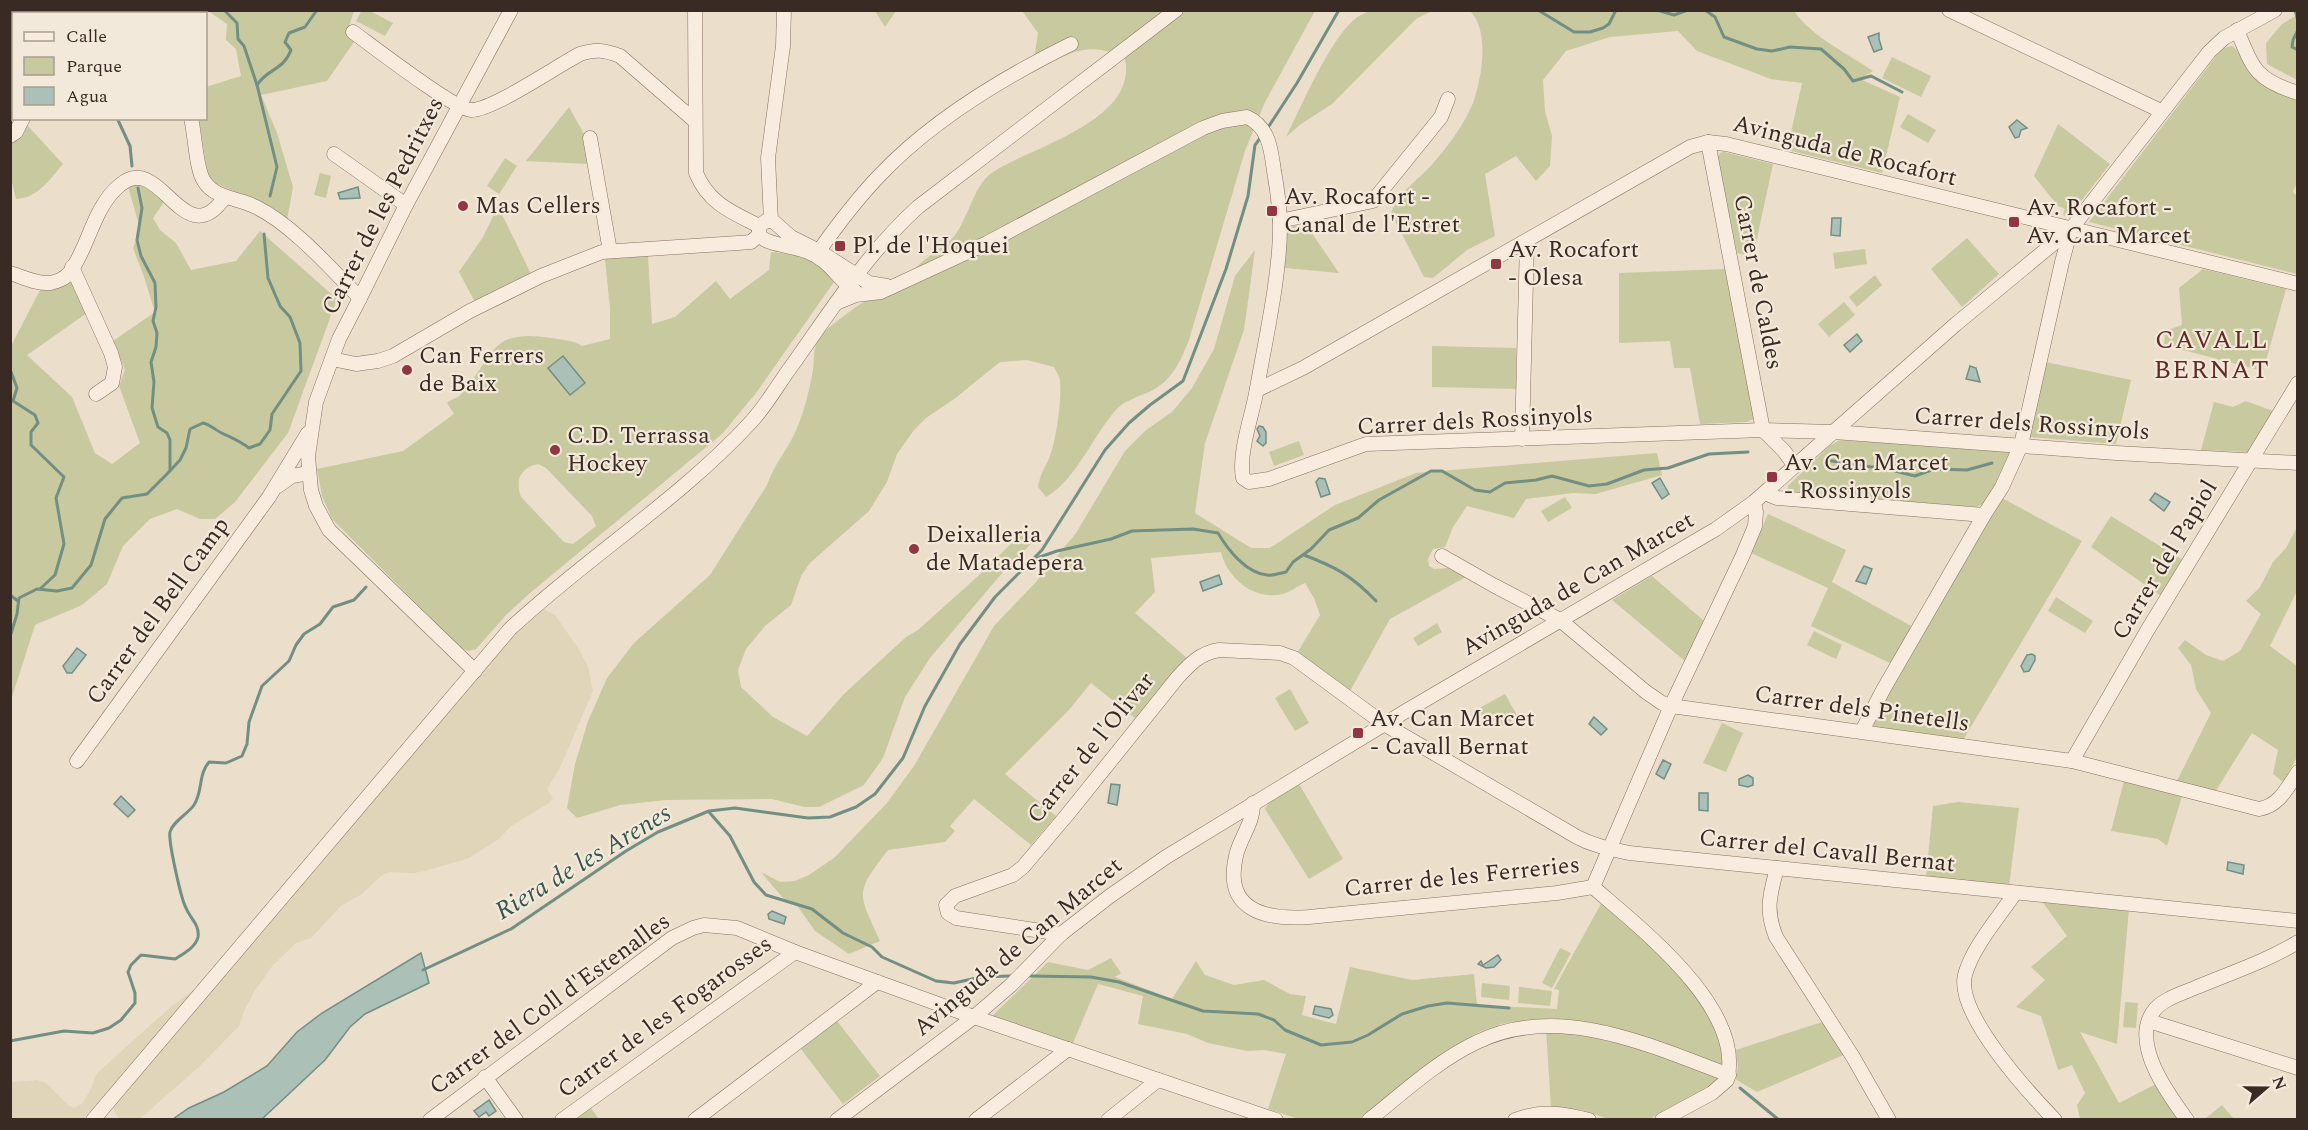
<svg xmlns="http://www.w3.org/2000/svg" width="2308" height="1130" font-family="Spectral,serif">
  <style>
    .farmland { fill: #e0d5b9 }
    .green { fill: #c9c9a0; fill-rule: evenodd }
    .water { fill: #abc1b8; stroke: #728f84; stroke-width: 1.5 }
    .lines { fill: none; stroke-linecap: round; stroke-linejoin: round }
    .stream { stroke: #728f84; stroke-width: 3 }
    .minor-casing { stroke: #877061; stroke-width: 15 }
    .minor { stroke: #f7ecde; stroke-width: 14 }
    .poi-dot { fill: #913642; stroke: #f3e9da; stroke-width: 2 }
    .labels { text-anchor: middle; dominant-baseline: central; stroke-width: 4.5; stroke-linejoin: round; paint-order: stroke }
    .street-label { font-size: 24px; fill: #392b23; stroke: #f3e9da }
    .poi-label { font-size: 24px; fill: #392b23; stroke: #f3e9da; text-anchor: start }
    .neighbourhood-label { font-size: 26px; letter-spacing: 1.5px; fill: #622b26; stroke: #f3e9da }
    .water-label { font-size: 26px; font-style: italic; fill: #345750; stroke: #f3e9da }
  </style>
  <rect width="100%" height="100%" fill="#ebdecb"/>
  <polygon class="farmland" points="542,608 555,615 578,648 588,666 593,691 559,770 547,789 553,798 549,803 511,826 499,839 469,858 425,871 414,873 390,872 382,875 362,894 341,906 311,938 296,943 273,965 254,992 244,1011 239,1026 201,1065 141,1118 119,1118 104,1097 83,1119 11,1120 11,1082 37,1080 46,1083 68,1105 74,1108 82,1104 91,1089 97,1073 173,1005 197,988 513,633"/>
  <g class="green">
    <polygon points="362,10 370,11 393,23 385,36 356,21"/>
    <path d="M1372,10L1432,11L1416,19L1332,104L1301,124L1286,137C1301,107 1330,39 1355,19C1359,15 1366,13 1372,10Z"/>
    <polygon points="208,11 354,11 346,35 354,42 327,81 261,95 277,133 293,187 287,220 255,200 217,184 211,179 207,171 199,119 206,118 206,87 241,76 236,49 226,40 227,24"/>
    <polygon points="875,11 896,11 885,27"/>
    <path d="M1022,11H1315L1265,102L1245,151L1189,340C1181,360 1172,381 1151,391C1139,397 1124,400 1115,411C1093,436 1076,480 1046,497L1038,487C1040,476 1043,470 1048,461C1056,444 1062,399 1060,380C1059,376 1056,371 1054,367L1027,360L1000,362L953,400L926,418L914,430L897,454L887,482L869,511L810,563L801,576L791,605L765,626L746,649L738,670L741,687L773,717L807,736L844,694L906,637L918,630L977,577L1023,532L1034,541L1003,572L930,658L905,697L883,758L864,785L819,807H804L772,799L667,800L620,805L577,818L567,808L575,764L588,721L607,678L634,643L710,575L767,485C774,465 784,454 793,437C802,419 808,396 812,376C815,363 812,348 819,337C822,332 855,307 862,303C867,300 873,299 879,296C899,284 914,268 932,254C938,249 945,247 950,241C969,222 971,187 993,172C1031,147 1138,121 1125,59C1089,38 1065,55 1032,73L1038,33Z"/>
    <path d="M1470,11H1794C1812,37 1847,53 1873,71L1860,79L1900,97L1882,173L1787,150L1802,83L1771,79L1697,51L1678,31L1610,37L1566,51L1543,80L1545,111L1552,136L1550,166L1536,181L1516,156L1485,174L1495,236L1467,250L1433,278L1424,277L1391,213C1400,190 1420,179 1435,161C1449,145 1465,123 1473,103C1482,78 1490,31 1470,11Z"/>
    <polygon points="2297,15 2297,80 2267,64 2266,43 2282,24"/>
    <path d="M2232,46C2241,52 2245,65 2251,74C2260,89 2282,94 2297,100V183L2293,192L2297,196V274L2089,222L2217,55L2225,48Z"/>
    <polygon points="1892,57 1931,76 1921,97 1882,78"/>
    <polygon points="569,107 584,134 583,140 588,164 526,161"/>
    <polygon points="1908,114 1936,130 1928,143 1900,127"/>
    <polygon points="2058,124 2110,164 2071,214 2066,217 2063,214 2065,209 2058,206 2034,176"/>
    <path d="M27,125L63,164C50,179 38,198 16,199L11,178L10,142Z"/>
    <polygon points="1724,152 1773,164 1753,257 1737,253 1718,157 1720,153"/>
    <polygon points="505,158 517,166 499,194 487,186"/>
    <polygon points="320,173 331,176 326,198 314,195"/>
    <path d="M134,183L147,185L164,202L153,218L160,230L176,243L191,270L236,261L260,231L337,299L288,433L235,502L215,519H200L177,509L150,519L123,546L107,584L82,605L35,625L11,700V346L41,288C52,288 63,282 73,283L87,313L27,355L72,397L95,453L112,464L140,443L119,386L125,370L113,341L155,312L143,274L133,248L140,228L128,187Z"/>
    <polygon points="498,206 531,274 475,302 459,272 483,237"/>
    <polygon points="1305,223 1339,273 1285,268 1287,228"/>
    <polygon points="1967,238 1999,274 1962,307 1931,269"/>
    <polygon points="1865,249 1867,264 1835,269 1833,253"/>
    <path d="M1255,250L1244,330L1205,443L1195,513L1251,548H1270L1335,505L1416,473L1657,453L1662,475L1596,494L1573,493L1526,499L1514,518L1467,506L1453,527L1445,547L1433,549L1428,559L1429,566L1434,569L1448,568L1466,577L1390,619L1350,691L1297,653L1320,615L1314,598L1305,583C1298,586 1290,592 1283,594C1254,601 1227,578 1221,552L1151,558L1155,592L1135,613L1187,658L1136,719L1091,683L1068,711L1005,774L1056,816L1031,845L974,799L950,826L955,831L945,842L888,850C854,894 858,892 880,941L849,954L815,931L798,907L783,898L761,872L780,882L795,881L809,875L834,858L887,803L914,766L994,626L1036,582L1076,533L1125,451L1146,430L1172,412L1192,388L1214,349L1235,276Z"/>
    <path d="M771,252C792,254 825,259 834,282L756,393L722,434L530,593L507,614L476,649L468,651L460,647L332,519L322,496L317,469L403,451L454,414L447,403C452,398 458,399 462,393C496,355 489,328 551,338C562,340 573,340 582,346L610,339V309L605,259L648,256L652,324L675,317L716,281L730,299L769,270ZM538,464L546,468L592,516L596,526L573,544L564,542L521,497C515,480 520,468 538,464Z"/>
    <polygon points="1726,269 1754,415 1753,419 1747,422 1700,424 1690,368 1674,368 1670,341 1619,343 1619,273"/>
    <polygon points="2203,269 2286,289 2263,371 2164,345 2165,331 2182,325 2179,288"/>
    <polygon points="1875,275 1882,285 1857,307 1849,297"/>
    <polygon points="1844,302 1855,315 1829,337 1818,324"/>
    <polygon points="1432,346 1516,348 1516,389 1432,387"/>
    <polygon points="2046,362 2131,380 2116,444 2030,437"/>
    <polygon points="2246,401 2273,411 2248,452 2201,450 2214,402 2233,407"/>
    <polygon points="1840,440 2009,451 2010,453 1986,502 1977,507 1787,492 1788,486 1829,446"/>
    <polygon points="1299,441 1304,455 1274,466 1269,452"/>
    <polygon points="1565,497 1572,508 1548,522 1541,511"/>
    <polygon points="2002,498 2082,541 1963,740 1876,729 1873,723 1875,715"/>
    <polygon points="1768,514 1846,550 1832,582 1913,627 1892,664 1811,626 1828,588 1751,553"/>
    <polygon points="2111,516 2183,560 2161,596 2091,547"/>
    <polygon points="2297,527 2297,591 2270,646 2297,666 2297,757 2283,782 2273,774 2278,750 2252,733 2215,792 2176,783 2211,713 2196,689 2191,665 2178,648 2185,640 2206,655 2223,661 2240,651 2261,614 2246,601 2260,587 2273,562 2286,548"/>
    <polygon points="1652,576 1704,621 1686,662 1612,600"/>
    <polygon points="2056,597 2093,621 2085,633 2048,611"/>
    <polygon points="1437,623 1442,632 1418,646 1413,638"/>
    <polygon points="1814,631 1842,645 1836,659 1807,645"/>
    <polygon points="1290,689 1309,723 1295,731 1275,698"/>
    <polygon points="1505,694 1518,717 1504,726 1474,711"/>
    <polygon points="1722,723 1743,733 1726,772 1703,763"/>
    <polygon points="2124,781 2182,796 2167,846 2158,839 2111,831"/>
    <polygon points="1299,784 1343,859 1309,879 1265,809 1270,801"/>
    <polygon points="1958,802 2019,808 2009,886 1926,877 1933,806"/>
    <polygon points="2041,900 2129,909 2117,1044 2080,1032 2119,1103 2156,1084 2181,1119 2080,1119 2077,1105 2085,1093 2072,1065 2058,1070 2041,1016 2016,1007 2045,980 2031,967 2067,936"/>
    <path d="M1602,902C1644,939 1693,976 1716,1029C1720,1039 1722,1050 1725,1060L1721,1065L1620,1031L1589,1023L1551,1018L1532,1020L1501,1024L1479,1032L1455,1046L1361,1119H1299L1268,1109L1286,1054L1264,1050L1247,1051L1208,1043L1187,1034L1138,1024L1143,996L1098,984L1073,1043L991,1017L1048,962L1088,970L1111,958L1121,973L1115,977L1172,999L1196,961L1205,975L1234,985L1264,980L1290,994L1306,996L1302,1015L1336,1024L1350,967L1412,980L1474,974L1477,1005L1557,1009L1559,990L1554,989Z"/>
    <polygon points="1560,948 1571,953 1552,988 1542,983"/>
    <polygon points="1482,983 1510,986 1509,1000 1481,997"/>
    <polygon points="1519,987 1552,991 1550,1006 1518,1003"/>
    <polygon points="2125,1002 2138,1003 2136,1028 2123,1027"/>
    <polygon points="837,1021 880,1076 843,1104 801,1049"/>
    <polygon points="1825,1021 1846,1054 1757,1092 1735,1079 1738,1067 1736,1050"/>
    <path d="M1546,1030C1599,1029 1668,1059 1719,1077L1718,1084L1649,1119H1609L1581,1110L1551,1107Z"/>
    <polygon points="2222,1105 2234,1119 2205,1119"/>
    <polygon points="590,1107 599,1119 573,1120"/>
  </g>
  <g class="water">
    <polygon points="1879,33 1879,39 1882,49 1874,52 1868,37"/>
    <polygon points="2017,120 2027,128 2021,130 2019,137 2015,138 2009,127"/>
    <polygon points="358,187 360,198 340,199 338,193"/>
    <polygon points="1832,218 1841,218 1840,236 1831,235"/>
    <polygon points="1857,334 1862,341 1850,352 1844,345"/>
    <polygon points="563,356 585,383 570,395 548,368"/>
    <polygon points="1970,366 1976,368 1980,382 1966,379"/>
    <polygon points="1259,426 1263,427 1266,432 1266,443 1263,446 1257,441 1260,436 1257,429"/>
    <polygon points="1319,478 1325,479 1330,494 1321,497 1316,482"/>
    <polygon points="1660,478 1669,494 1662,499 1652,483"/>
    <polygon points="2155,493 2170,502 2164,511 2150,500"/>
    <polygon points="1864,566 1872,569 1866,584 1856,581"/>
    <polygon points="1219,575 1222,584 1203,591 1200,582"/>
    <polygon points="77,648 86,655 72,673 67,673 63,666"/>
    <polygon points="2032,654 2035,656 2035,660 2029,671 2024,672 2021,666 2027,655"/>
    <polygon points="1594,717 1607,729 1601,735 1589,724"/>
    <polygon points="1663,760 1671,764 1664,779 1656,774"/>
    <polygon points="1748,775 1753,778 1753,785 1748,787 1739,785 1739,779"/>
    <polygon points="1111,784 1120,785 1117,805 1108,803"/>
    <polygon points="1699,793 1708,793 1708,811 1699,810"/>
    <polygon points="121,796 135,810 128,817 114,804"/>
    <polygon points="2228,862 2244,865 2243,874 2227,870"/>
    <polygon points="772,911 786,917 784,924 769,919 768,914"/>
    <polygon points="421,953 429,983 365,1014 350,1027 325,1060 262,1119 173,1119 189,1108 224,1092 267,1066 297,1032 322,1013"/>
    <polygon points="1498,955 1501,960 1494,967 1486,968 1478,964 1481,961 1483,965"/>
    <polygon points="1315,1006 1331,1009 1333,1015 1329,1018 1313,1014"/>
    <polygon points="489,1100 496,1111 489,1116 486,1112 479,1117 474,1111"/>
  </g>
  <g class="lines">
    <g class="stream">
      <polyline points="48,10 51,14"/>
      <polyline points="224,10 237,23 238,39 244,46 257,85"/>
      <polyline points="1538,10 1574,32 1590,32 1603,28 1609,24 1616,10"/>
      <polyline points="1657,10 1674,15 1688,10"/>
      <polyline points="1705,10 1715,17 1724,37 1757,49 1772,51 1790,47 1821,49 1844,69 1853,81 1871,76 1902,92"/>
      <polyline points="2295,10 2298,21"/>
      <polyline points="2298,30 2293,40 2292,47 2298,50"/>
      <polyline points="117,118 130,146 132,166"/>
      <polyline points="1267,129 1297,83 1339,10"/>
      <polyline points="138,188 142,208 137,240 141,256 155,283 156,307 153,321 157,333 156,347 151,362 154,382 152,408 158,427 167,433 170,440 170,470"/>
      <path d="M270,196L277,167L257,85C268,68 283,71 291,50L285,42L289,33L305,27L317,10"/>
      <polyline points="10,369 17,388 13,401 35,415 38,423 31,432 31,445 64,477 56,498 64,544 55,575 40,589"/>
      <polyline points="1826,460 1891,470 1915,476 1934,469 1967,470 1992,463"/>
      <path d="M1304,555C1336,567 1352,576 1376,601"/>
      <path d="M1037,558L1057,551L1111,539L1132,531L1193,529L1218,533C1228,550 1246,573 1267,575C1273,576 1281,573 1286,572L1293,562L1311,549L1329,530L1358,518L1379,500L1431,471H1442L1475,490L1490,492L1505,483L1536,480L1552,476L1589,486L1607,484L1644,470L1668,468L1709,454L1748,452"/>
      <polyline points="10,595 18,601"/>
      <path d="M10,637L17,614L19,598L37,589L57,591L72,588L91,565L105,519L122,498L147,494L168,473L180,460L186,448L190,429L203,423C212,425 217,432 226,435C234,439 241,442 249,448L260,444L270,430L272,414L301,371L300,343L290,317L280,306L268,278L264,234"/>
      <polyline points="709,812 730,836 754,882 766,895 812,909 843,933 872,947 882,957 936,981 954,983 981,977 1010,976"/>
      <polyline points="423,970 511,929 626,851 658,832 709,811 735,808 808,818 830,817 856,807 875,794 903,758 925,706 960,644 995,597 1042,550 1105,450 1129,423 1150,405 1183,381 1226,269 1248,196 1255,145 1261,137"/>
      <polyline points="1030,976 1091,977 1119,982 1203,1011 1258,1014 1274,1020 1285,1030 1321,1045 1352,1042 1368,1035 1402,1014 1428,1006 1447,1003 1509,1008"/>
      <path d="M10,1041L64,1031L93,1033L109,1028L121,1020L135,1003V993L128,972L131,965L141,955L175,959C183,954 196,947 198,937C200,925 190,918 186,908C181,899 168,840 170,832C173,821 188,814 194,805C203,791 198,775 209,762L226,763L242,756L247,744L249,722L262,686L289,661L296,645L304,634L320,624L333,607L354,600L366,587"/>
      <polyline points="1740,1088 1779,1120"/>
    </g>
    <defs>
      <g id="minor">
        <polyline points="15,10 16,14"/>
        <polyline points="138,10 140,14"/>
        <path d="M695,10L696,173C709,204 732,212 759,226"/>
        <polyline points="1949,10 2161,111"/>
        <path d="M2237,30C2253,69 2256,80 2298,93"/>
        <path d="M353,32C371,45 455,110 471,110C493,110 557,66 580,54C596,49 604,50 620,56L695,121"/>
        <path d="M191,118C195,134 196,170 204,181C215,199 239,198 256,207C293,225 331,269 360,298"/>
        <polyline points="10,136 16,132 23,118"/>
        <polyline points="590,138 610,251"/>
        <polyline points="1708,142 1763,430"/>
        <polyline points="334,154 406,205"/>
        <polyline points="771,221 768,158 783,46 784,10"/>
        <polyline points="1280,221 1373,201 1441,117 1448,99"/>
        <path d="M816,255C835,228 856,200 879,176C931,121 1004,77 1071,44"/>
        <polyline points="72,267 111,353 115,367 112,383 96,394"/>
        <path d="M10,273C23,277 36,284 50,283C57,282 66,278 70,272C89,247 93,207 120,185C161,150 183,257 225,197"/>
        <path d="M855,291C837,279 831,261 808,252C795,246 766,245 759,235V226L766,221H773L791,237L819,251L869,283L887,286"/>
        <path d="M836,303L856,295L881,292L987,243L1203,128L1222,121L1247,117C1269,127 1271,149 1274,171C1277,187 1279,204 1280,221C1281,271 1266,337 1257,388C1253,414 1238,452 1243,478L1249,482L1269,479L1366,444L1763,430L1834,432L2116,453L2298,463"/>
        <polyline points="332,359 356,364 378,361 393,356 470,311 541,276 602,252 738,243 751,242 759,235"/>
        <polyline points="1257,390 1303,368 1690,147 1708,142 1726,144 2298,284"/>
        <polyline points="1763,430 1784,451 1795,466"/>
        <polyline points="1522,439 1527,241"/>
        <polyline points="278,486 292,476 309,473"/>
        <polyline points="1765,493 1777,498 1984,515"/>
        <path d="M1442,556L1493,585L1560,620L1646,692L1662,703L1671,706L2072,761L2259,809C2279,806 2287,788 2298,772"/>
        <polyline points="475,671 329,530 316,506 311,490 308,456 316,402 339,339 360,298 406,205 511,10"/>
        <polyline points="1862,731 1883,690 1984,515 2002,487 2021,445 2062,262 2071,229"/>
        <polyline points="77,761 269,497 308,433"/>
        <polyline points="2072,761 2147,631 2298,383"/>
        <path d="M1253,803C1254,823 1240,837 1236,856C1223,911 1266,920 1309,917L1557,893L1593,887"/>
        <path d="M1777,868C1770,895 1765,909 1776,937L1853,1057L1889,1120"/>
        <polyline points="1593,887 1671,706 1742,557 1755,526 1756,512 1754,502"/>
        <path d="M1593,887C1640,928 1746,1009 1727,1080L1712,1093L1662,1120"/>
        <path d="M2015,893C1999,917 1972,948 1965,975C1955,1013 2029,1093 2055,1120"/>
        <path d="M1061,934L956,918L948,913L946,905L955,896L1013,875L1023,867L1067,815L1178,677C1190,664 1200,653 1219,650L1280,653L1294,658L1384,724L1577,837C1594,846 1611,849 1629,853L2298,921"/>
        <polyline points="2149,1021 2298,1068"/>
        <polyline points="485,1077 516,1120"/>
        <path d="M93,1120L510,629C587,557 679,500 751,422C765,407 776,388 788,371C829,314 866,254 918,207L1176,10"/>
        <polyline points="430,1120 672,938 693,928 704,925 737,928 795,952 974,1017 1276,1120"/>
        <polyline points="562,1120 795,952"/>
        <polyline points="695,1120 877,982"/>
        <polyline points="837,1120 974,1017 1011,985 1061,934 1110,896 1166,857 1406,711 1716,529 1754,502 1956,324 2071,229 2209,52 2224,38 2275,10"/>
        <polyline points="976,1120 1068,1049"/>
        <polyline points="1108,1120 1158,1080"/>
        <path d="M1369,1120C1404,1092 1437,1061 1477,1042C1559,1002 1651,1046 1729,1075"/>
        <path d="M1515,1120C1540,1110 1564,1113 1589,1120"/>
        <path d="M2187,1120C2168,1094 2131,1044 2153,1012C2161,999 2184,993 2197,987C2230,973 2267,961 2298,942"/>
      </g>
    </defs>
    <use href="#minor" class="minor-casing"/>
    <use href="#minor" class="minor"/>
  </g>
  <g class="poi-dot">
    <circle cx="463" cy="206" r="6"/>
    <rect x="1266" y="205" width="12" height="12" rx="3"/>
    <rect x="2008" y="216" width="12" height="12" rx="3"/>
    <rect x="834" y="240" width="12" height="12" rx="3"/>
    <rect x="1490" y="258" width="12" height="12" rx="3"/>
    <circle cx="407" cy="370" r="6"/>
    <circle cx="555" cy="450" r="6"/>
    <rect x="1766" y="471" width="12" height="12" rx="3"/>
    <circle cx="914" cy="549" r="6"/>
    <rect x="1352" y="727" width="12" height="12" rx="3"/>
  </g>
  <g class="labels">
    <g class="street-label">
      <text transform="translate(1845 151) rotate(14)">Avinguda de Rocafort</text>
      <text transform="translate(383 206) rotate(-63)">Carrer de les Pedritxes</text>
      <text transform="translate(1758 282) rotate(79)">Carrer de Caldes</text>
      <text transform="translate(1475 421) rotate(-3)">Carrer dels Rossinyols</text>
      <text transform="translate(2032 424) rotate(4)">Carrer dels Rossinyols</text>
      <text transform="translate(2165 560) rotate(-59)">Carrer del Papiol</text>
      <text transform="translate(1578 584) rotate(-30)">Avinguda de Can Marcet</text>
      <text transform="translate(158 611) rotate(-54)">Carrer del Bell Camp</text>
      <text transform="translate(1862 709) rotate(8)">Carrer dels Pinetells</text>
      <text transform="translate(1091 748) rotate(-51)">Carrer de l'Olivar</text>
      <text transform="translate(1827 851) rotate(6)">Carrer del Cavall Bernat</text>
      <text transform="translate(1462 877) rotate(-6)">Carrer de les Ferreries</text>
      <text transform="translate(1018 947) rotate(-40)">Avinguda de Can Marcet</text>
      <text transform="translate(550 1004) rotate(-36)">Carrer del Coll d'Estenalles</text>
      <text transform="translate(665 1017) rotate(-36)">Carrer de les Fogarosses</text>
    </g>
    <g class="poi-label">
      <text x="1284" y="197">Av. Rocafort -<tspan x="1284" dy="28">Canal de l'Estret</tspan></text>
      <text x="475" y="206">Mas Cellers</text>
      <text x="2026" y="208">Av. Rocafort -<tspan x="2026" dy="28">Av. Can Marcet</tspan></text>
      <text x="852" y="246">Pl. de l'Hoquei</text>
      <text x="1508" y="250">Av. Rocafort<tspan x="1508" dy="28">- Olesa</tspan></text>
      <text x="419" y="356">Can Ferrers<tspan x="419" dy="28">de Baix</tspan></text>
      <text x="567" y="436">C.D. Terrassa<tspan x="567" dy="28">Hockey</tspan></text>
      <text x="1784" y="463">Av. Can Marcet<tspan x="1784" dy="28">- Rossinyols</tspan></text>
      <text x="926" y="535">Deixalleria<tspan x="926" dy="28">de Matadepera</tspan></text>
      <text x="1370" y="719">Av. Can Marcet<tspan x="1370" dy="28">- Cavall Bernat</tspan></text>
    </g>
    <g class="neighbourhood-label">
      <text x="2212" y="340">CAVALL<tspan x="2212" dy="30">BERNAT</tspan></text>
    </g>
    <g class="water-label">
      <text transform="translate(583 862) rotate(-31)">Riera de les Arenes</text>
    </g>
  </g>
  <rect width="2308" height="1130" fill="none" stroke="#392b23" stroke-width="24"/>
  <rect x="12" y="12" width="195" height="108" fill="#f3e9da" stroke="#a99d91" stroke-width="1.5"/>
  <rect x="24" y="32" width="30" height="9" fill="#f7ecde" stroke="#a99d91" stroke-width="1.5"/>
  <text x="66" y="42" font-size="18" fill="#392b23">Calle</text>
  <rect x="24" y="57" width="30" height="18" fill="#c9c9a0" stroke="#a99d91" stroke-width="1.5"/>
  <text x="66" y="72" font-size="18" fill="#392b23">Parque</text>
  <rect x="24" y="87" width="30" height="18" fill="#abc1b8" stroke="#a99d91" stroke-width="1.5"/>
  <text x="66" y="102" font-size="18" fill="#392b23">Agua</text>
  <g transform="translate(2266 1088) rotate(70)" stroke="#f3e9da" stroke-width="4.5" paint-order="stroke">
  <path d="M0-4.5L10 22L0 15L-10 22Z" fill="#392b23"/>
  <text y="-9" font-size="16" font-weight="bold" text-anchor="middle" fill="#392b23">N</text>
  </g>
</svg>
